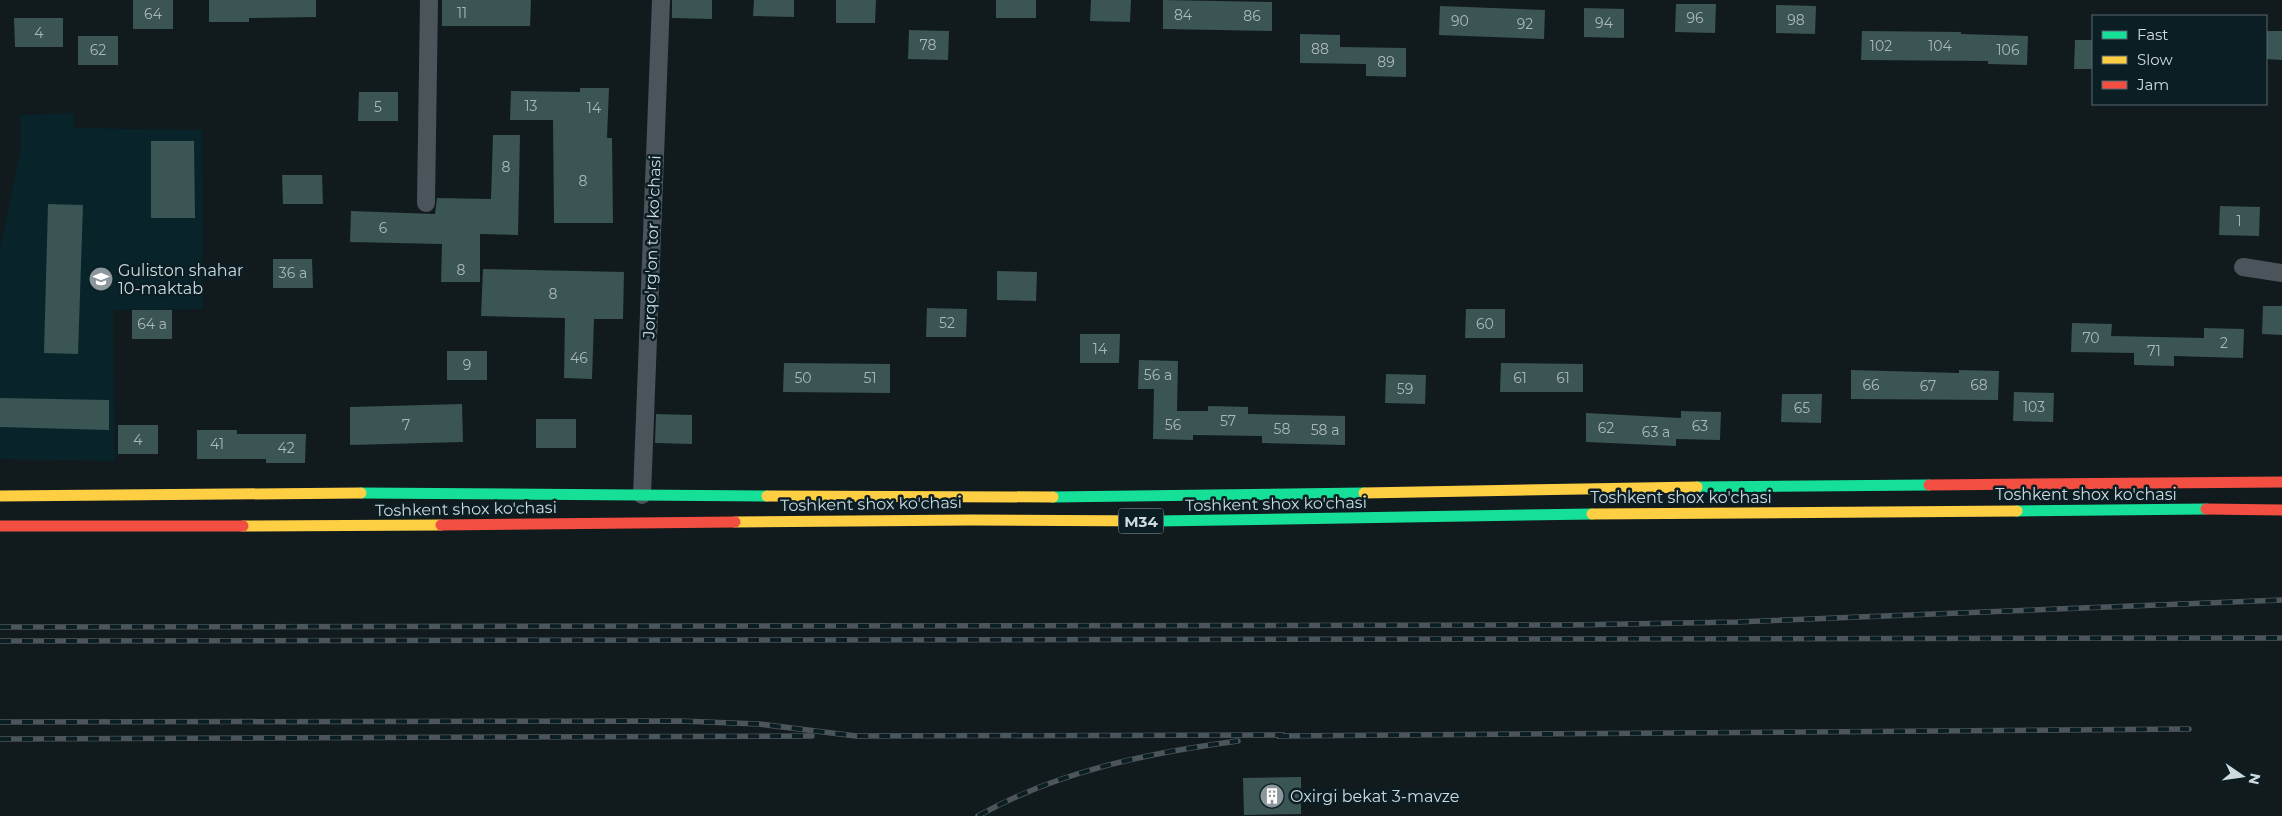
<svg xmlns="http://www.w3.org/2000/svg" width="2282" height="816" font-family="Montserrat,sans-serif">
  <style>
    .built { fill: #08232a }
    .building { fill: #3b5454 }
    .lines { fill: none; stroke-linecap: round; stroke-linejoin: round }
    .street { stroke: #4b545b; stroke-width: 18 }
    .fast { stroke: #16e098; stroke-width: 11 }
    .slow { stroke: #ffcf43; stroke-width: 11 }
    .jam { stroke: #f24e42; stroke-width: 11 }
    .rail-casing { stroke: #4c555a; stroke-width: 5.5 }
    .rail { stroke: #0b1e24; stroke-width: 4; stroke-dasharray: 11; stroke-linecap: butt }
    .labels { text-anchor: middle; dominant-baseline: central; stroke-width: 5; stroke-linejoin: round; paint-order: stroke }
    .number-label { font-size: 14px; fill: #aab8bc }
    .shield { fill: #0b1e24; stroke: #94a2a6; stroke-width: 1 }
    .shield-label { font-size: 15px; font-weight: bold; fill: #cfdade }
    .street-label { font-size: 16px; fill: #cfdade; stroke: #0b1e24 }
    .poi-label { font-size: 16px; fill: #cfdade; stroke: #0b1e24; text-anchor: start }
  </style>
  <rect width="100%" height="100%" fill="#111b1e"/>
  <polygon class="built" points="74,113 74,128 202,130 203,309 113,310 115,461 0,459 0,250 21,148 21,115"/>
  <g class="building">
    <rect x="133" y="0" width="40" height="29"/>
    <polygon points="209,0 316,0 316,17 249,18 249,22 209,22"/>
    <polygon points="442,0 531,0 530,26 442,26"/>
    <polygon points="672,0 712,0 712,19 672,18"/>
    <polygon points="754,0 794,0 794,17 753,16"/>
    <polygon points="836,0 876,0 875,23 836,23"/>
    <rect x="996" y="0" width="40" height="18"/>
    <polygon points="1091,0 1131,0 1130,22 1090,21"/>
    <polygon points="1163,0 1272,2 1272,31 1163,29"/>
    <polygon points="1676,4 1716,4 1715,33 1675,32"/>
    <polygon points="1776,5 1816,6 1815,34 1776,33"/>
    <polygon points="1440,6 1545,10 1544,39 1439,35"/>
    <polygon points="1584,8 1624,9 1624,38 1584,37"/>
    <polygon points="14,18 63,18 63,47 15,47"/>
    <polygon points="909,30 949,31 948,60 908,59"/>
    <polygon points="1862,31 1961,32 1961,34 2028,36 2027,65 1988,64 1988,61 1861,60"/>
    <polygon points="2266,31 2282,31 2282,60 2266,59"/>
    <polygon points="1300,34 1340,35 1340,47 1406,48 1406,77 1366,76 1366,64 1300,63"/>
    <rect x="78" y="36" width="40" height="29"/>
    <polygon points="2075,40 2093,40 2093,69 2074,69"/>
    <polygon points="580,88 609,88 607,138 612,138 613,223 554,223 553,120 510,120 511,91 580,92"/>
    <polygon points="359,92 398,92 398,121 358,121"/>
    <polygon points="493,135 520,135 518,235 480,234 480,282 441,282 442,244 350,242 351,211 435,214 437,198 491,199"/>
    <polygon points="151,141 194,141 195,218 151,218"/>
    <polygon points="282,175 322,175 323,204 283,204"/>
    <polygon points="48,204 83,205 78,354 44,353"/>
    <polygon points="2220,206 2260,207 2259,236 2219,235"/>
    <polygon points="273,259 312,259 313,288 273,288"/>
    <polygon points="483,269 624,272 623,319 594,319 592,379 564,378 565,318 481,316"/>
    <polygon points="997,271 1037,272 1036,301 997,300"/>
    <polygon points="2263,306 2282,306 2282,335 2262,334"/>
    <polygon points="927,308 967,309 966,337 926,337"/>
    <polygon points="1466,309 1505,309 1505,338 1465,338"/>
    <rect x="132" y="310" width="40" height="29"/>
    <polygon points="2072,323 2112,324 2111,336 2204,338 2204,328 2244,329 2243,358 2174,356 2174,366 2134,365 2134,353 2071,352"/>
    <polygon points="1080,334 1120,334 1119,363 1080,363"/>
    <rect x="447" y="351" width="40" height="29"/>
    <polygon points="1139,360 1178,361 1177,411 1208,411 1208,406 1248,407 1248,414 1345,416 1345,445 1262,443 1262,436 1193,435 1193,440 1153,439 1154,389 1138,389"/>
    <polygon points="784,363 890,364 890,393 783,392"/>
    <polygon points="1501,363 1583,364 1583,392 1500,392"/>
    <polygon points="1851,370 1959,373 1959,370 1999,371 1998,400 1851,399"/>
    <polygon points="1386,374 1426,375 1425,404 1385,403"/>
    <polygon points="2014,392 2054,393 2053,422 2013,421"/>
    <polygon points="1782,394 1822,394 1821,423 1781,422"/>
    <polygon points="0,398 109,400 109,430 0,427"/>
    <polygon points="462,404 463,442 350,445 350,407"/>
    <polygon points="1681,411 1721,412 1720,440 1676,439 1676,446 1586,442 1586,413 1681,418"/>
    <polygon points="656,414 692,415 692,444 655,443"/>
    <rect x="536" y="419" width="40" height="29"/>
    <rect x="118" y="425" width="40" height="29"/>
    <polygon points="197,430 237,430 237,434 306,434 305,463 266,463 266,459 197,459"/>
    <polygon points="1301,777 1301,814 1244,815 1243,778"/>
  </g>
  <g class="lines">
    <g class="street">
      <polyline points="426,203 429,0"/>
      <polyline points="2243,267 2282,273"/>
      <polyline points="642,495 661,0"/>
    </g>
    <g class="fast">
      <polyline points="1697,487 1929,485"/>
      <polyline points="361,493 767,496"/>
      <polyline points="1053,497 1364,493"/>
      <polyline points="2017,511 2206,509"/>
      <polyline points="1158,521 1592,514"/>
    </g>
    <g class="slow">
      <polyline points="1364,493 1697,487"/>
      <polyline points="0,496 361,493"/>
      <polyline points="767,496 1053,497"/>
      <polyline points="1592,514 2017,511"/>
      <polyline points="735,522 971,520 1158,521"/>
      <polyline points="243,526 441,525"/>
    </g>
    <g class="jam">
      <polyline points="1929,485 2282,482"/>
      <polyline points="2206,509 2282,510"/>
      <polyline points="441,525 735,522"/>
      <polyline points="0,526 243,526"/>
    </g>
    <defs>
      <g id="rail">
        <polyline points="0,627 1571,625 1737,622 2282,600"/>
        <polyline points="0,641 2282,638"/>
        <polyline points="0,722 680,721 759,724 856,736 1283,735"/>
        <polyline points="1278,736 2189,729"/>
        <polyline points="0,739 812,736"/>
        <path d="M978,816C1058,771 1148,753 1238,741"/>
      </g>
    </defs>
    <use href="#rail" class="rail-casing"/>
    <use href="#rail" class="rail"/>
  </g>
  <defs>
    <symbol id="school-disc" viewBox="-11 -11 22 22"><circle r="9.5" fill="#8c979b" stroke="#0b1e24"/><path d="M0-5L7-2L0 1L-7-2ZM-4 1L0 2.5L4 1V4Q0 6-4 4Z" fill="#fff"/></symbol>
    <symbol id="building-disc" viewBox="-11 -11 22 22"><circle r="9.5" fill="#8c979b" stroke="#0b1e24"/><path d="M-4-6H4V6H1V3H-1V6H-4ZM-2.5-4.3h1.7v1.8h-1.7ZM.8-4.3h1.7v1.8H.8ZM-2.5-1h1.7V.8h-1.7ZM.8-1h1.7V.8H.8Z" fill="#fff"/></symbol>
  </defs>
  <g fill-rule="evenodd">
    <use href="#school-disc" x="87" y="265" width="28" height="28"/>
    <use href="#building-disc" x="1258" y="782" width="28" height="28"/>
  </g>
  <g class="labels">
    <g class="number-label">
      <text x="462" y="13">11</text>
      <text x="153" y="14">64</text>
      <text x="1183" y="15">84</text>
      <text x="1252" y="16">86</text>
      <text x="1695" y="18">96</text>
      <text x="1796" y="20">98</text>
      <text x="1460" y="21">90</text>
      <text x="1604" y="23">94</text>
      <text x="1525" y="24">92</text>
      <text x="39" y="33">4</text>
      <text x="928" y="45">78</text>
      <text x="1881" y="46">102</text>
      <text x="1940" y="46">104</text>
      <text x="1320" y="49">88</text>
      <text x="98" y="50">62</text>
      <text x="2008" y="50">106</text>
      <text x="1386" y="62">89</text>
      <text x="531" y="106">13</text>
      <text x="378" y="107">5</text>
      <text x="594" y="108">14</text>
      <text x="506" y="167">8</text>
      <text x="583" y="181">8</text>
      <text x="2239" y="221">1</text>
      <text x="383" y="228">6</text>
      <text x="461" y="270">8</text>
      <text x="293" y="273">36 а</text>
      <text x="553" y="294">8</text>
      <text x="947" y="323">52</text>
      <text x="152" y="324">64 а</text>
      <text x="1485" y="324">60</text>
      <text x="2091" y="338">70</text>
      <text x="2224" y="343">2</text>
      <text x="1100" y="349">14</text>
      <text x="2154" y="351">71</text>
      <text x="579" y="358">46</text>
      <text x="467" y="365">9</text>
      <text x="1158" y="375">56 а</text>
      <text x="803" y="378">50</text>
      <text x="870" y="378">51</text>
      <text x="1520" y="378">61</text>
      <text x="1563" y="378">61</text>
      <text x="1871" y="385">66</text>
      <text x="1979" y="385">68</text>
      <text x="1928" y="386">67</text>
      <text x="1405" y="389">59</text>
      <text x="2034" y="407">103</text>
      <text x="1802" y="408">65</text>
      <text x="1228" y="421">57</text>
      <text x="406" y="425">7</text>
      <text x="1173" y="425">56</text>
      <text x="1700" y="426">63</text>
      <text x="1606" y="428">62</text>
      <text x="1282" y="429">58</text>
      <text x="1325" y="430">58 а</text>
      <text x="1656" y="432">63 а</text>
      <text x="138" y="440">4</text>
      <text x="217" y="444">41</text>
      <text x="286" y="448">42</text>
    </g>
    <rect class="shield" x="1118.5" y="508.5" width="45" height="25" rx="4"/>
    <g class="shield-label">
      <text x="1141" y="521">M34</text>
    </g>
    <g class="street-label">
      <text transform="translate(652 247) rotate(-88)">Jorqo'rg'on tor ko'chasi</text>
      <text x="2086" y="494">Toshkent shox ko'chasi</text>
      <text x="1681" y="497">Toshkent shox ko'chasi</text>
      <text transform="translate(871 504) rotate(-1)">Toshkent shox ko'chasi</text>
      <text transform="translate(1276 504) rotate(-1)">Toshkent shox ko'chasi</text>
      <text transform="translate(466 509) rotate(-1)">Toshkent shox ko'chasi</text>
    </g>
    <g class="poi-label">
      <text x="118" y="270">Guliston shahar<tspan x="118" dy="18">10-maktab</tspan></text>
      <text x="1290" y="796">Oxirgi bekat 3-mavze</text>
    </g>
  </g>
  <rect x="2092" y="15" width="175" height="90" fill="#0b1e24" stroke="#59696e"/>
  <rect x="2102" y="31" width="25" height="8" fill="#16e098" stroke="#59696e"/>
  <text x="2137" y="40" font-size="15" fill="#cfdade">Fast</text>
  <rect x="2102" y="56" width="25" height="8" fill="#ffcf43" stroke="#59696e"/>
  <text x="2137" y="65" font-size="15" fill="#cfdade">Slow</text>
  <rect x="2102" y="81" width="25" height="8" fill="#f24e42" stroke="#59696e"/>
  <text x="2137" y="90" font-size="15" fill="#cfdade">Jam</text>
  <g transform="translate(2242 776) rotate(103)" stroke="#0b1e24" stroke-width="4" paint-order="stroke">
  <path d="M0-4L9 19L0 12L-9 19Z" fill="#cfdade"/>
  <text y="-8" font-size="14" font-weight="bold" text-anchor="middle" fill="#cfdade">N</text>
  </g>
</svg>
